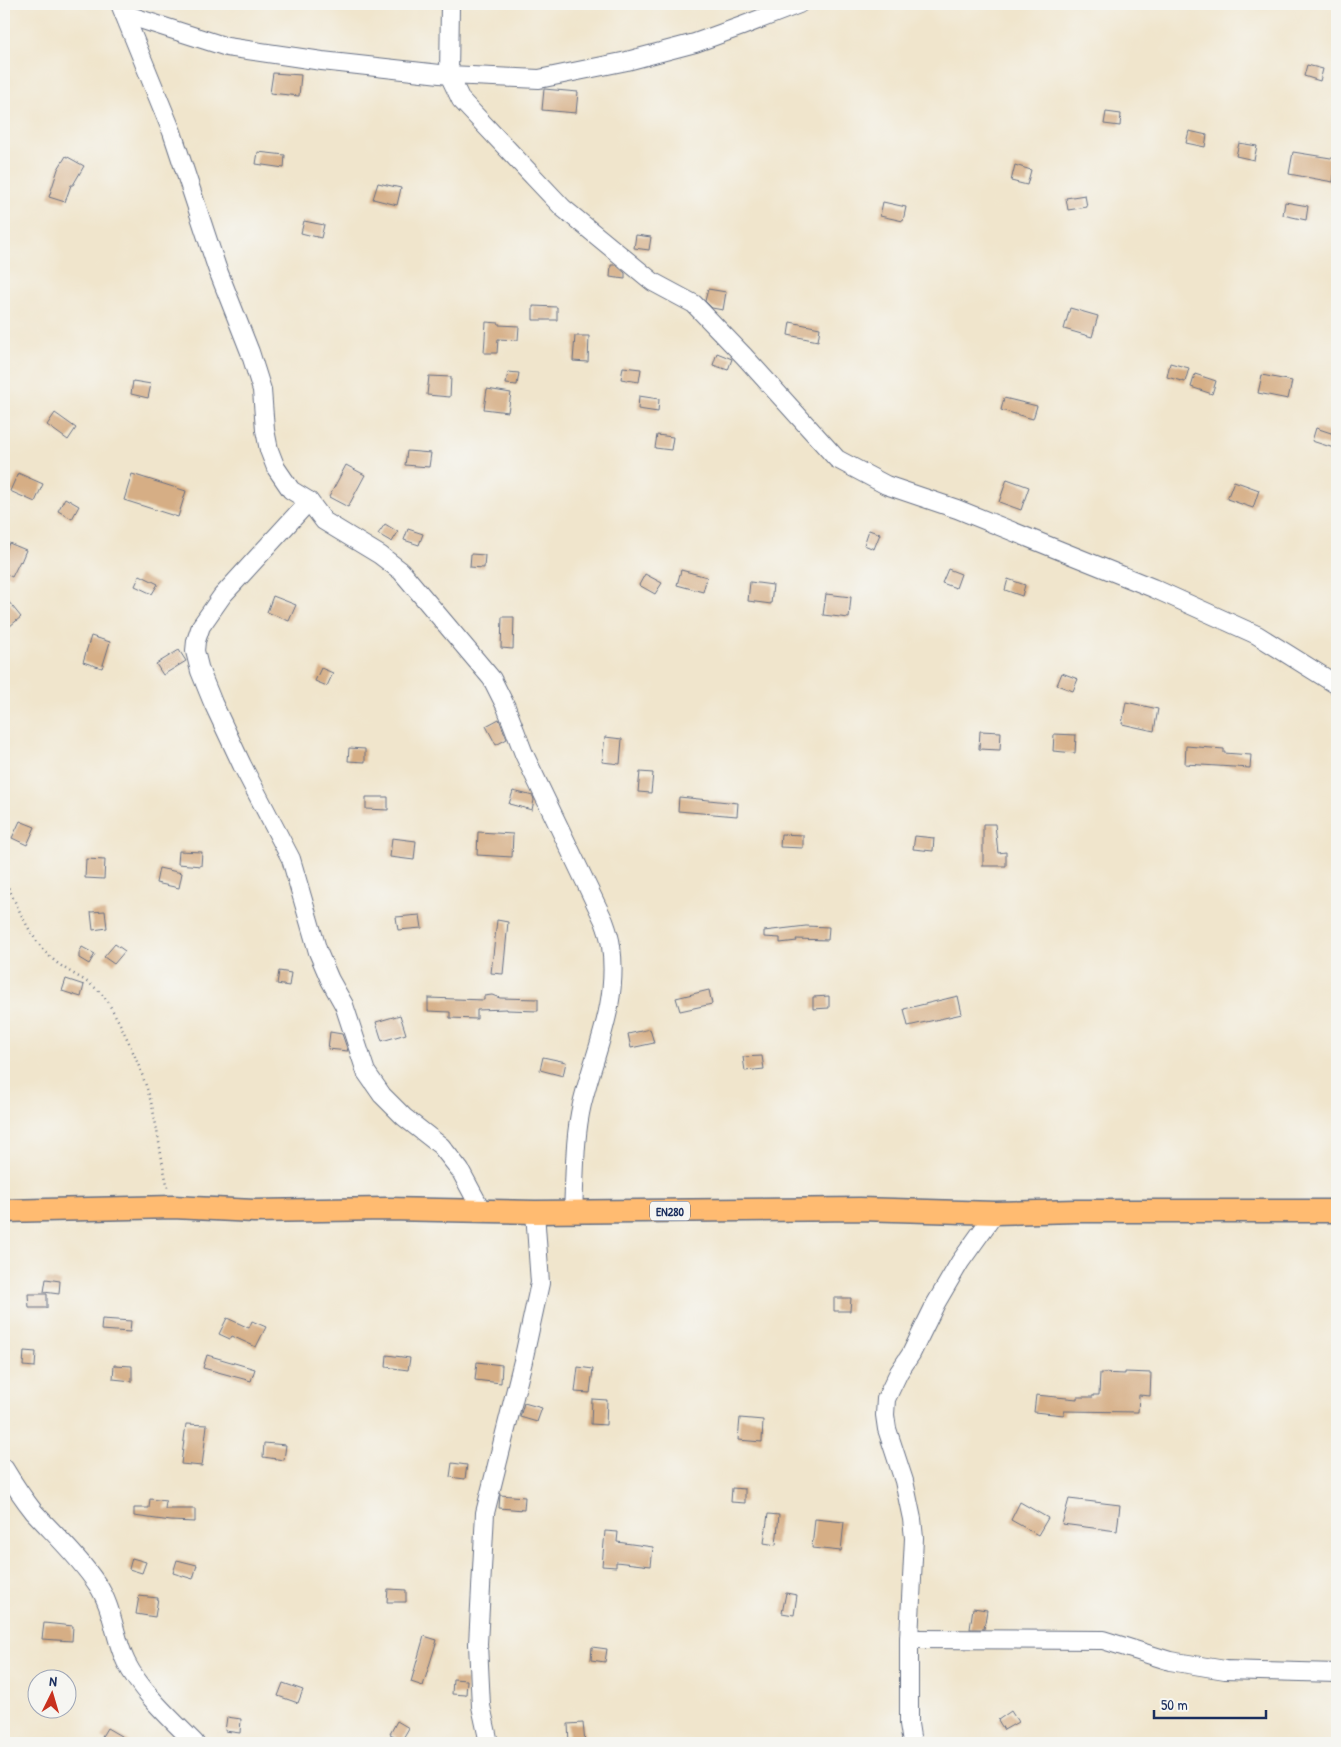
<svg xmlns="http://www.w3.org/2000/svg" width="1341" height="1747" font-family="'Patrick Hand',sans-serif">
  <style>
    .building { fill: #d6ae85 }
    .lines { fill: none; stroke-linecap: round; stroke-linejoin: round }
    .minor-casing { stroke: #666f84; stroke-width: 20 }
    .major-casing { stroke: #666f84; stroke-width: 25 }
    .path { stroke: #666f84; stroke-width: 2.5; stroke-dasharray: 1 4; stroke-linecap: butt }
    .minor { stroke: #fff; stroke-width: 18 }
    .major { stroke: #ffbb71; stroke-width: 22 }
    .labels { text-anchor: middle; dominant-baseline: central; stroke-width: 4.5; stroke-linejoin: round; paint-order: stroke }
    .shield { fill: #f6f6f2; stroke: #5d6b8a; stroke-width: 1 }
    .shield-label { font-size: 12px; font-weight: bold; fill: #1b2f5e }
  </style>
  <rect width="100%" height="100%" fill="#f6f6f2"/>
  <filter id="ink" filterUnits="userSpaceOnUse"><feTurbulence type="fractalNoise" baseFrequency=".02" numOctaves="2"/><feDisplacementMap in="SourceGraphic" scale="10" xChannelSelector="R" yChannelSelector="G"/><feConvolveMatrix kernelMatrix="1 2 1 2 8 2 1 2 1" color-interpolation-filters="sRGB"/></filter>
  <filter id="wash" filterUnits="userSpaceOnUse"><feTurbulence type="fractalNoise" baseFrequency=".0096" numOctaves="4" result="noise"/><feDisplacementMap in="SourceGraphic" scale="20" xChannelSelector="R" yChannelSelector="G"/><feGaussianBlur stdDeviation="1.12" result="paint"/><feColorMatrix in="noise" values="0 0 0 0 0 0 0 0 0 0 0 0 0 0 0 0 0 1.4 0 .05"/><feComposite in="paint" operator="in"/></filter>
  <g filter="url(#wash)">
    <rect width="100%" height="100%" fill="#f0e5cc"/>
    <g id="blocks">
      <g class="building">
        <polygon points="1307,65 1323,69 1320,81 1304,76"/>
        <polygon points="273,73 301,75 299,96 270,93"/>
        <polygon points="544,89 578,92 576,113 542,110"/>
        <polygon points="1106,112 1121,114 1120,126 1104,124"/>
        <polygon points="1189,131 1207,135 1205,147 1186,143"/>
        <polygon points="1239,143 1257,146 1254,160 1236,156"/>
        <polygon points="258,152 285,155 284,168 256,164"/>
        <polygon points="1293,152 1337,159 1333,182 1289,174"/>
        <polygon points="66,156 84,166 73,185 71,185 65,202 49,197 58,169"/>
        <polygon points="1015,165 1031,170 1027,185 1011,181"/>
        <polygon points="378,183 401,188 397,205 373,199"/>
        <polygon points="1085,195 1087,207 1068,210 1066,198"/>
        <polygon points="883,202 906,207 903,221 880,216"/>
        <polygon points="1285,202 1308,206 1306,220 1283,215"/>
        <polygon points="304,221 324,225 321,238 301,233"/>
        <polygon points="636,235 651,237 649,250 634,248"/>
        <polygon points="611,265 616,265 625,273 625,279 610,277"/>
        <polygon points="708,289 726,292 723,310 712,308 705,301"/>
        <polygon points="533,306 557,307 557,320 533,320"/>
        <polygon points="1070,308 1098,316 1092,337 1064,329"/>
        <polygon points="486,322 499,323 499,325 519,326 518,340 498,339 497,353 484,353"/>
        <polygon points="790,322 820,328 818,341 788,335"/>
        <polygon points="575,336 589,336 588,362 573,361"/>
        <polygon points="717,353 732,359 728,370 713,365"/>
        <polygon points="1170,363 1189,368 1185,382 1167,377"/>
        <polygon points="623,367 641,369 639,382 621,379"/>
        <polygon points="508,372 519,373 517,385 506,384"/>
        <polygon points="1195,374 1216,381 1212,394 1191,387"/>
        <polygon points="1262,375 1292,381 1288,399 1258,393"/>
        <polygon points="429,376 451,377 450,397 427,395"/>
        <polygon points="133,381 151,384 148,398 131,394"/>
        <polygon points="487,389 511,393 508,412 484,409"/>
        <polygon points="639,396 659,399 658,412 638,409"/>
        <polygon points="1004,398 1037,406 1033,419 1001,410"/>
        <polygon points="55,413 76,428 68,440 47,425"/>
        <polygon points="1316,428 1337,435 1337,449 1312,441"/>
        <polygon points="657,435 673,437 671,450 655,448"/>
        <polygon points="407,451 431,453 429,467 405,465"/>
        <polygon points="346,465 365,475 348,507 329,497"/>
        <polygon points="18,473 43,484 35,502 10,491"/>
        <polygon points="132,474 186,491 178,517 124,500"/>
        <polygon points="1007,479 1029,487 1021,510 999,502"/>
        <polygon points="1234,481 1259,490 1253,508 1227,499"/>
        <polygon points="65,498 79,506 72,519 58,511"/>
        <polygon points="385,524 398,532 392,542 378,534"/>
        <polygon points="408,529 423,534 419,545 404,540"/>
        <polygon points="869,530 880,534 874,549 864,545"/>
        <polygon points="9,543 26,550 21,562 20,561 12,577 4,573 4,556"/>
        <polygon points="471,554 485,555 484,568 470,567"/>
        <polygon points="948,569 961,574 956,588 942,583"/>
        <polygon points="681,570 707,577 703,592 677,585"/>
        <polygon points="645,574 662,583 655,594 639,585"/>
        <polygon points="140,575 158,584 152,594 135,586"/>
        <polygon points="1008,579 1025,585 1022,596 1005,590"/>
        <polygon points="750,582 773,585 771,604 748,601"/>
        <polygon points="826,594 851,597 849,618 823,615"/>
        <polygon points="4,596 21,617 10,626 4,618"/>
        <polygon points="273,596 296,605 289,621 267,612"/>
        <polygon points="502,617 514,617 513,649 501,648"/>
        <polygon points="91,636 110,642 102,668 83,662"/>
        <polygon points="179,650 186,661 163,675 156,664"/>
        <polygon points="321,668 333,673 327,686 315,681"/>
        <polygon points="1062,673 1078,679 1073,691 1057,685"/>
        <polygon points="1126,702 1158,709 1154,731 1122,724"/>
        <polygon points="499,719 507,739 496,745 486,726"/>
        <polygon points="980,731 1001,732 1000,750 979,749"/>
        <polygon points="1054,734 1076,735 1075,753 1053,751"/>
        <polygon points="605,737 622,739 620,764 602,762"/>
        <polygon points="1186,746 1224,749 1224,753 1251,755 1250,768 1185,764"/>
        <polygon points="349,748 365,749 365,762 348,761"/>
        <polygon points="640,772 653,773 651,793 638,792"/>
        <polygon points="513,791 533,796 534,800 532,810 509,804"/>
        <polygon points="366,797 388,797 388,810 366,809"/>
        <polygon points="679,797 738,803 737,816 678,811"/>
        <polygon points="20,821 35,827 27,845 12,838"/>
        <polygon points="983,824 995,824 998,853 1006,852 1006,866 983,866"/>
        <polygon points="478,832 513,834 512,857 477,855"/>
        <polygon points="781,834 803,835 803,848 780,847"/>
        <polygon points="915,836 934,838 933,851 913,849"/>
        <polygon points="392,838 416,841 414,860 390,857"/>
        <polygon points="179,851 202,852 201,866 178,864"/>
        <polygon points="86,859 105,860 104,879 85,878"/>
        <polygon points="159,868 182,873 179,888 156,883"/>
        <polygon points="105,911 107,928 93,930 91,912"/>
        <polygon points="420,915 422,928 398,930 396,917"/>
        <polygon points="497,920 508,922 503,974 491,973"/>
        <polygon points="806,926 829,927 828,940 796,939 797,941 780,943 780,938 764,937 764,931"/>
        <polygon points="115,944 125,951 114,964 104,957"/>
        <polygon points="82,947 95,954 89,964 79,958 79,953"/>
        <polygon points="279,971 291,973 289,986 277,984"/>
        <polygon points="66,979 84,985 81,997 62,991"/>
        <polygon points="709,990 712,1004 680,1011 676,998"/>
        <polygon points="492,995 500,998 538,999 538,1011 507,1010 507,1009 477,1010 477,1019 450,1018 450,1012 428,1011 428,998 484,1000 484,996"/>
        <polygon points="829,996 829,1008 813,1009 813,997"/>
        <polygon points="958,996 962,1014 908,1026 904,1009"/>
        <polygon points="400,1015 406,1034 382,1041 376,1022"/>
        <polygon points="650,1029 654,1043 631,1048 628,1034"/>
        <polygon points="330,1032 342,1034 348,1051 328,1049"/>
        <polygon points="762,1056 764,1069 745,1071 743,1057"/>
        <polygon points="543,1057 566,1062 563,1076 540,1070"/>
        <polygon points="46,1279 60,1281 59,1294 44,1292"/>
        <polygon points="28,1294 47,1294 47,1308 29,1308"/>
        <polygon points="834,1298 851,1298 850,1311 834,1311"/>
        <polygon points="227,1318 249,1328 252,1321 266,1327 256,1347 232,1336 230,1339 219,1334"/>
        <polygon points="102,1319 131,1321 130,1332 101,1330"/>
        <polygon points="24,1351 36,1352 35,1367 23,1366"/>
        <polygon points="207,1355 255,1369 251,1381 203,1368"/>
        <polygon points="387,1355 410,1358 408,1370 386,1367"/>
        <polygon points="477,1362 502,1365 501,1383 475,1380"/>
        <polygon points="114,1365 132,1366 132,1381 113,1379"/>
        <polygon points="578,1367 593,1369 590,1393 575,1392"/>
        <polygon points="1125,1372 1151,1373 1150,1396 1139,1395 1138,1412 1064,1411 1064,1415 1034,1412 1036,1395 1077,1399 1077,1397 1093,1397 1093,1395 1099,1395 1100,1373 1125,1374"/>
        <polygon points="592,1399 607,1400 606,1425 591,1424"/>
        <polygon points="524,1403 542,1408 537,1422 520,1417"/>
        <polygon points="740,1418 763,1420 762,1442 738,1440"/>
        <polygon points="186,1424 207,1425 202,1466 181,1464"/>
        <polygon points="264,1443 286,1445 284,1460 263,1457"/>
        <polygon points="452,1463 467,1465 465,1479 450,1477"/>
        <polygon points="732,1488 745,1489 745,1503 731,1502"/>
        <polygon points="500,1495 525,1497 524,1510 499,1508"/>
        <polygon points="150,1499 166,1501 165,1509 195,1509 195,1522 171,1521 134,1516 134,1508 149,1508"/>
        <polygon points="1069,1499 1120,1505 1117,1531 1062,1524"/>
        <polygon points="1020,1502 1048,1518 1038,1535 1011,1520"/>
        <polygon points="768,1514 779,1515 776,1545 764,1543"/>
        <polygon points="815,1519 844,1522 841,1551 812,1548"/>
        <polygon points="605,1531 618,1532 617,1542 653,1547 651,1566 616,1562 616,1567 602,1566"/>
        <polygon points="132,1558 146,1562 142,1573 129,1569"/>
        <polygon points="177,1560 197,1565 193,1579 173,1573"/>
        <polygon points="388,1589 406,1590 406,1602 387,1602"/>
        <polygon points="786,1593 797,1595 794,1615 782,1613"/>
        <polygon points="139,1596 158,1598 155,1617 136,1614"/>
        <polygon points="973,1608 987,1610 984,1629 970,1629"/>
        <polygon points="44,1623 73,1626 72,1641 42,1639"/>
        <polygon points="424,1636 437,1640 423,1686 411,1682"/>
        <polygon points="592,1647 607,1649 605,1662 591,1660"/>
        <polygon points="453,1679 467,1680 466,1695 452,1694"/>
        <polygon points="283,1683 303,1690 298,1703 278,1696"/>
        <polygon points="1011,1711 1018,1722 1004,1730 998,1720"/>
        <polygon points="227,1717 241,1719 240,1733 225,1731"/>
        <polygon points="397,1721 409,1728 402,1740 390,1734"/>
        <polygon points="583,1723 585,1743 569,1743 568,1724"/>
        <polygon points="107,1728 133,1743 110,1743 101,1738"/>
      </g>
    </g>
  </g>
  <g filter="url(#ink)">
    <use href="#blocks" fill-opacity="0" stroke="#666f84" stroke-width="1"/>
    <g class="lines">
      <defs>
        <g id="minor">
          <path d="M120,4L172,132L217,268L250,352L262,390L265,430L269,450L276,468L291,490L309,501L324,521L380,555L401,571L492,679L506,707L524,754L604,921C607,929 610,938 611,946C619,1004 595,1050 582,1104C574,1138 575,1176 573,1211"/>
          <polyline points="450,4 449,75 461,100 563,208 653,282 694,304 744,356 837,459 886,485 957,509 1153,588 1257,635 1337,685"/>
          <polyline points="124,14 227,47 322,61 449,75 539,79 627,61 695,43 742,26 799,4"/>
          <polyline points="309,501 222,596 201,626 196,641 195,651 200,671 213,703 242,765 291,859 318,952 330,980 344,1005 366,1072 382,1095 404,1117 441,1146 460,1170 482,1211"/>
          <path d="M4,1468C13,1483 23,1498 34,1512C55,1535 79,1557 97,1584C113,1607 114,1637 126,1662C141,1692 172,1720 195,1743"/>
          <polyline points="909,1639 1103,1640 1170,1661 1225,1670 1337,1673"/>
          <polyline points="489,1743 481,1706 478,1644 485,1513 523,1361 540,1283 535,1212"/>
          <polyline points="912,1743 909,1724 909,1639 914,1538 912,1519 904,1481 887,1429 885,1415 886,1399 899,1372 911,1354 936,1303 960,1262 995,1213"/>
        </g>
        <polyline id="major" points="4,1211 173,1207 254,1211 387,1209 535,1212 860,1209 995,1213 1076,1211 1337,1211"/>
      </defs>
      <use href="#minor" class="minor-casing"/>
      <use href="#major" class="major-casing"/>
      <path class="path" d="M4,879C19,908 30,941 56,962C73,976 95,982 107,1001C125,1030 142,1070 151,1102C158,1130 161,1160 168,1188"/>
      <use href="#minor" class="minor"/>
      <use href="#major" class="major"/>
    </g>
  </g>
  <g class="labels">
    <rect class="shield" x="650" y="1201.5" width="40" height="19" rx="4"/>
    <g class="shield-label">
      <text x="670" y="1211">EN280</text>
    </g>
  </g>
  <rect width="1341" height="1747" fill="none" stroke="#f6f6f2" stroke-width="20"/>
  <g transform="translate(52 1694) rotate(5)"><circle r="24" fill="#f6f6f2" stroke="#9ea6b7"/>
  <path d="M0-4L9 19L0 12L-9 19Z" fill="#c8321e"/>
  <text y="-8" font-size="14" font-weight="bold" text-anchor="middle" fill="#1b2f5e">N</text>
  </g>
  <path d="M1154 1710v8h112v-8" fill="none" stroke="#1b2f5e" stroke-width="2.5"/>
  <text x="1161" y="1710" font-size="15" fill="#1b2f5e" stroke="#f6f6f2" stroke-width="4" paint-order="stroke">50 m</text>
</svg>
